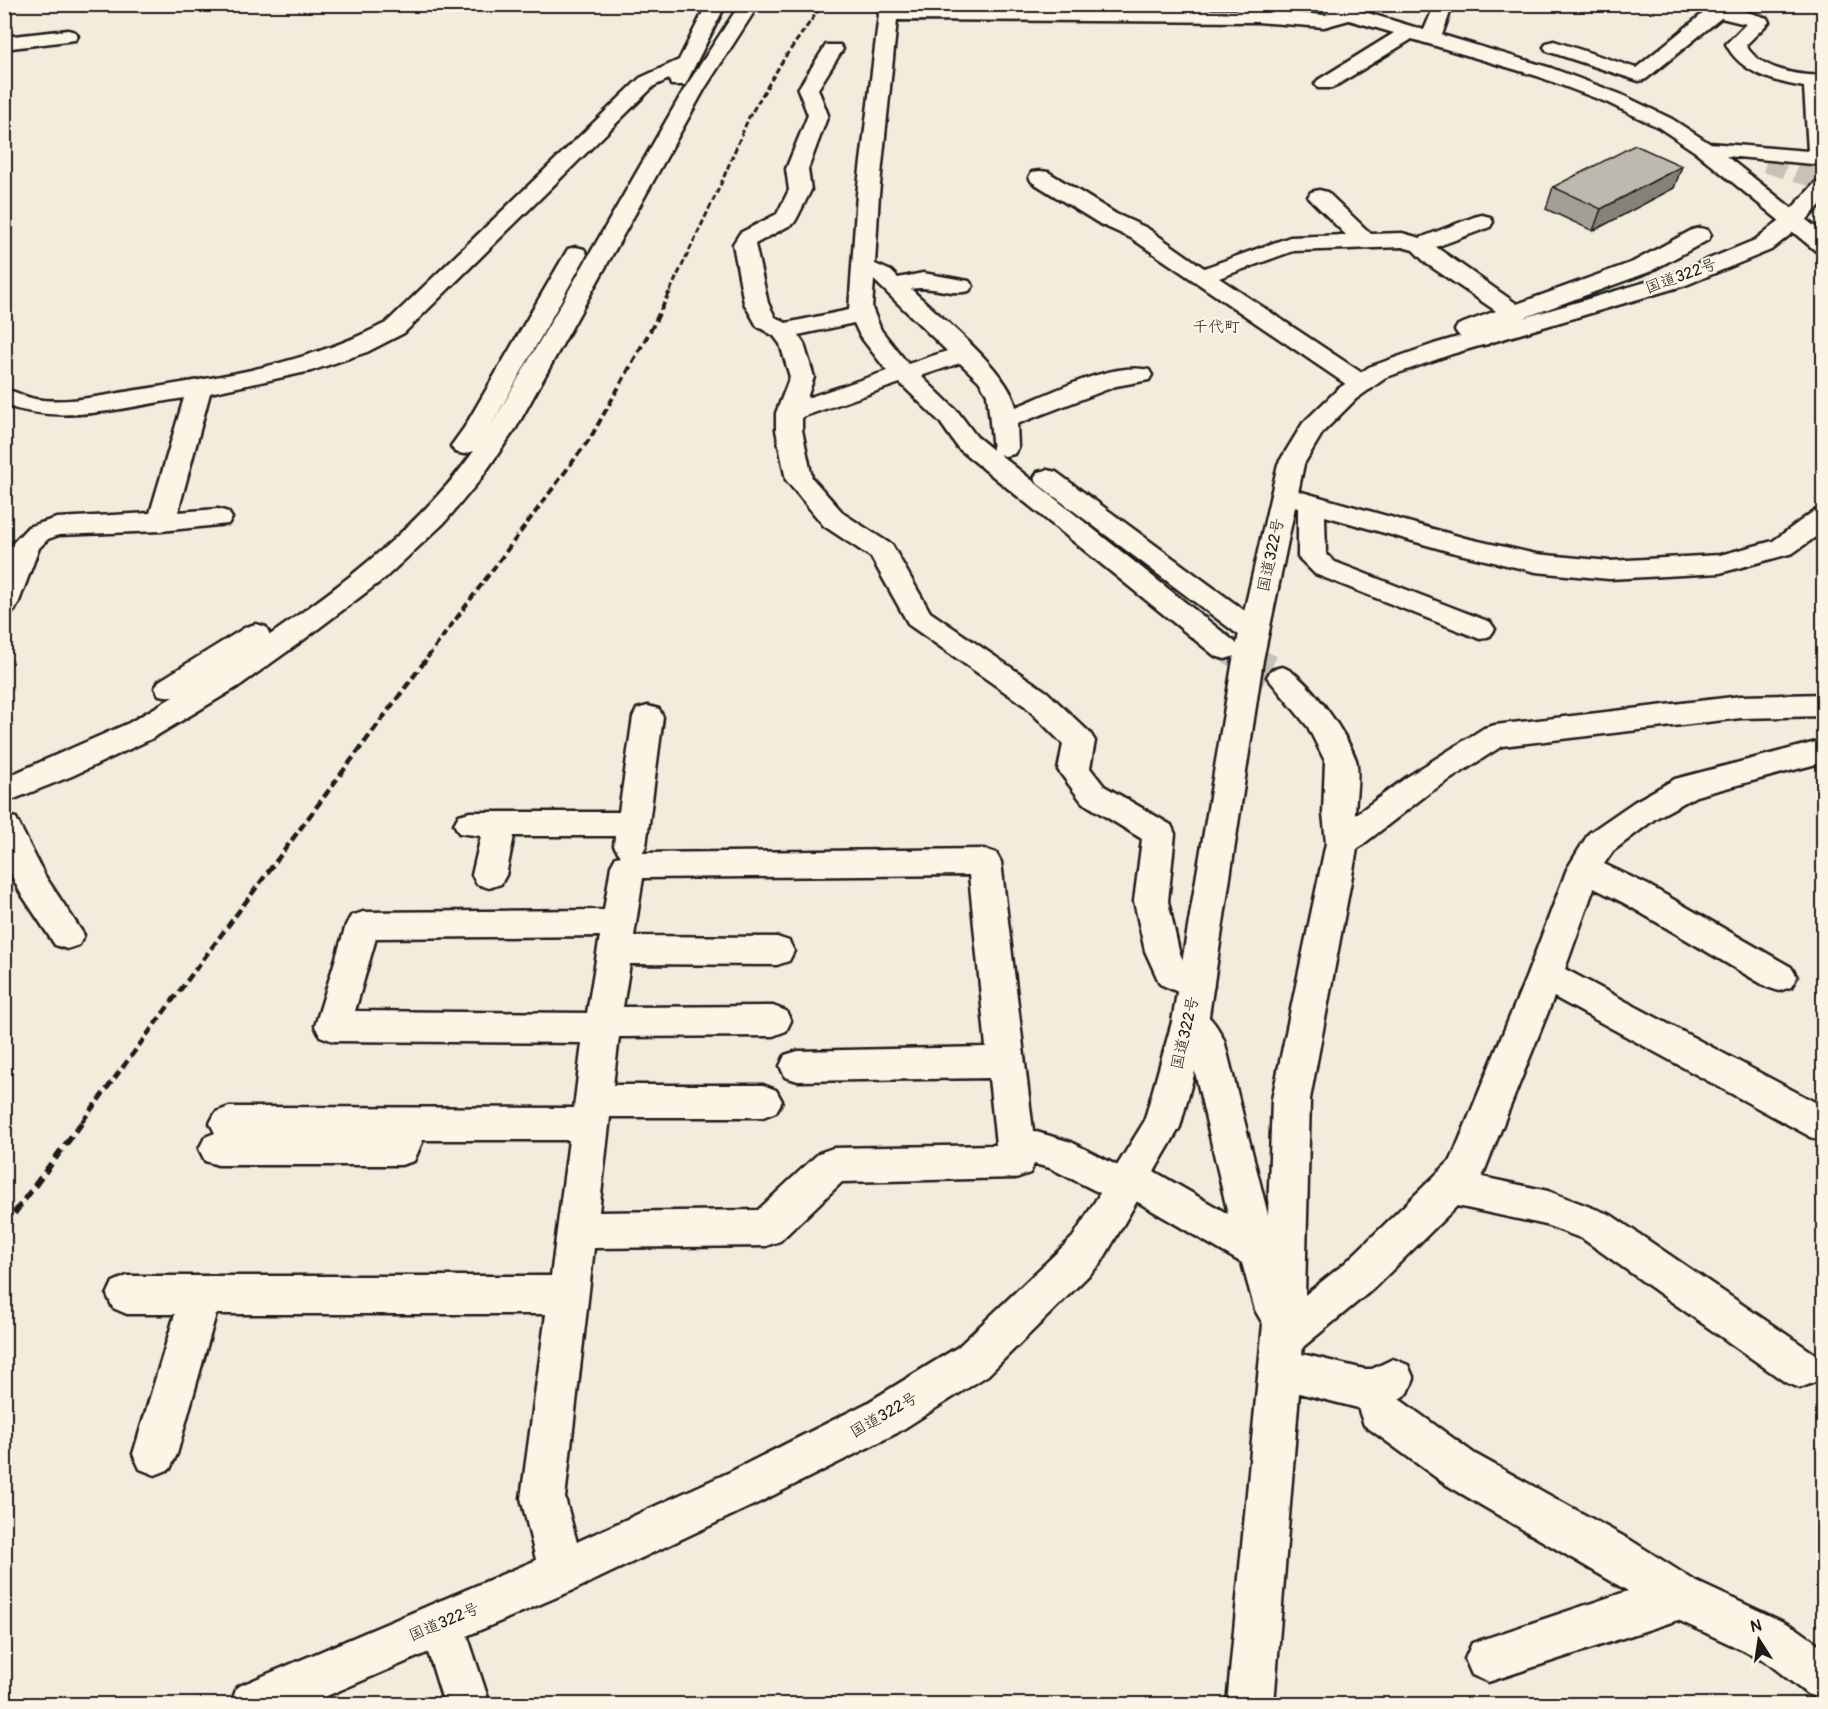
<svg xmlns="http://www.w3.org/2000/svg" width="1828" height="1709" font-family="Pangolin,'Klee One',sans-serif">
  <style>
    .lines { fill: none; stroke-linecap: round; stroke-linejoin: round }
    .minor-tunnel-far2 { stroke: #c8c2b6; stroke-width: 21; stroke-dasharray: 21 10; stroke-linecap: butt }
    .minor-tunnel-far1 { stroke: #c8c2b6; stroke-width: 26; stroke-dasharray: 26 14; stroke-linecap: butt }
    .minor-tunnel { stroke: #c8c2b6; stroke-width: 33; stroke-dasharray: 33 16; stroke-linecap: butt }
    .minor-casing { stroke: #1c1c1c; stroke-width: 5 }
    .highway-casing { stroke: #1c1c1c; stroke-width: 5 }
    .minor { fill: #fcf5e5; fill-rule: evenodd }
    .highway { fill: #fcf5e5; fill-rule: evenodd }
    .rail-far3 { stroke: #1c1c1c; stroke-width: 3; stroke-dasharray: 6 3; stroke-linecap: butt }
    .rail-far2 { stroke: #1c1c1c; stroke-width: 4; stroke-dasharray: 8 4; stroke-linecap: butt }
    .rail-far1 { stroke: #1c1c1c; stroke-width: 4.5; stroke-dasharray: 9 4.5; stroke-linecap: butt }
    .rail { stroke: #1c1c1c; stroke-width: 6; stroke-dasharray: 11 6; stroke-linecap: butt }
    .wall { fill: #a39f96; stroke: #1c1c1c; stroke-width: 1.5 }
    .shaded-wall { fill: #85827a; stroke: #1c1c1c; stroke-width: 1.5 }
    .building { fill: #beb9ae; stroke: #1c1c1c; stroke-width: 1.5 }
    .labels { text-anchor: middle; dominant-baseline: central; stroke-width: 4.5; stroke-linejoin: round; paint-order: stroke }
    .street-label { font-size: 16px; fill: #1c1c1c; stroke: #fcf5e5 }
    .far-quarter-label { font-size: 16px; fill: #1c1c1c; stroke: #fcf5e5 }
  </style>
  <rect width="100%" height="100%" fill="#f3ecdd"/>
  <filter id="ink" filterUnits="userSpaceOnUse"><feTurbulence type="fractalNoise" baseFrequency=".0167" numOctaves="2"/><feDisplacementMap in="SourceGraphic" scale="12" xChannelSelector="R" yChannelSelector="G"/><feConvolveMatrix kernelMatrix="1 2 1 2 8 2 1 2 1" color-interpolation-filters="sRGB"/></filter>
  <g filter="url(#ink)">
    <g class="lines">
      <polyline class="minor-tunnel-far2" points="1766,162 1824,180"/>
      <polyline class="minor-tunnel-far1" points="1225,649 1243,658"/>
      <polyline class="minor-tunnel" points="1240,657 1282,677"/>
      <defs>
        <g id="minor">
          <path d="M707,4H726L685,85H671L669,79L654,86L404,333L367,352L311,371L210,393L178,512L218,509L228,512L232,518L228,524L161,531L59,535L48,539L39,548L18,604L14,611L4,613V564L12,544L28,527L57,518L150,513L184,398C125,407 62,426 4,405V389C15,391 25,397 35,399C66,404 100,396 131,391C221,377 305,365 386,323L640,78L679,60Z"/>
          <path d="M740,4H759L705,88L516,428L479,481L444,523L385,578L302,641L239,686L151,739L72,776L4,803V778L129,723L173,697L159,695L155,688L159,681L246,627L256,624L266,627L270,635C345,583 420,526 474,451L464,454L455,452L451,446L464,428L565,254L568,249L576,247L584,249L587,254L490,428L685,88Z"/>
          <path d="M877,4H895L896,8L1257,10L1324,15L1330,14L1309,8L1307,4H1338L1424,30L1435,4H1453L1442,35L1551,68L1620,94L1672,119L1709,143L1808,151L1804,87C1775,82 1740,73 1726,44L1746,24L1721,18L1646,79L1639,81L1547,51L1544,47L1547,43L1554,41L1636,68L1706,11L1700,4H1721L1767,18L1769,22L1746,45C1758,69 1800,77 1824,75V165L1726,156L1824,234V253L1816,251L1697,153L1658,127L1606,102L1537,76L1412,39L1332,88H1318L1315,84L1318,80L1394,33L1349,20L1324,27L1257,22L897,20L879,194L875,264L891,271L898,278L923,273L969,281L973,286L969,291C950,296 931,285 911,289C939,316 1009,371 1016,407C1051,393 1112,361 1149,370L1152,375L1149,380L1116,386L1017,424L1018,448L1014,454L1005,456L999,454L1235,642L1240,649L1235,656L1225,659L1215,656L958,448L940,422L900,383L802,417V430L812,478L844,514L892,545L930,612L1047,692L1090,733L1095,741L1090,768L1104,786L1171,825L1175,834L1168,901L1179,951L1185,965L1208,976L1214,986L1208,996L1196,1000L1160,984L1145,951L1134,901L1142,839L1082,802L1058,770L1063,744L1025,706L909,625L871,557L824,526L786,480L776,430V413L790,377L780,344L774,336L757,326L744,303L733,244L740,233L777,214L789,190L786,169L808,115L798,89L826,45H840L843,49L818,89L828,115L808,169L811,190L797,218L794,223L755,244L768,303L775,317L786,323L849,310L857,194L879,14ZM874,280L875,281L947,351L908,364L881,330L872,308ZM854,323L860,336L887,371L807,398L814,377L804,344L798,335ZM960,363L979,381L987,394L993,450L976,436L958,412L921,376Z"/>
          <polygon points="68,30 75,32 78,36 75,40 4,49 4,37"/>
          <path d="M1040,171L1048,172L1116,214L1147,228L1204,268L1290,237L1346,235L1308,197L1311,192L1319,190L1327,192L1371,234L1402,233L1420,238L1474,217L1482,215L1490,217L1493,222L1490,227L1436,247L1517,304L1633,262L1692,230L1700,228L1708,230L1711,235L1708,240L1649,272L1485,332L1491,339L1488,344C1474,348 1463,342 1455,330L1458,325L1496,311L1427,264L1413,250L1402,247L1293,251L1219,278L1371,379L1375,384L1371,389L1362,392L1353,389L1131,238L1100,224L1032,182L1029,177L1032,172Z"/>
          <polygon points="1047,470 1056,472 1264,625 1269,632 1264,639 1254,642 1244,639 1038,484 1034,478 1038,472"/>
          <polygon points="1284,487 1465,538 1536,554 1609,561 1720,555 1773,541 1814,511 1824,509 1824,531 1793,553 1720,573 1609,579 1536,572 1451,552 1325,516 1326,554 1335,562 1490,622 1495,629 1490,636 1480,639 1315,574 1298,557 1298,508 1274,501 1271,495 1274,489"/>
          <path d="M1282,667C1306,674 1348,735 1356,760C1360,773 1355,800 1355,815L1407,777L1484,728L1495,725L1741,696L1824,694V716L1741,718L1502,746L1429,793L1357,849L1310,1099L1305,1295L1345,1263L1451,1160L1527,975L1567,869L1589,833L1634,802L1675,779L1824,740V762L1696,796L1656,818L1613,851L1604,864L1648,885L1791,967L1797,977L1791,987L1779,991L1767,987L1624,903L1594,888L1565,969L1824,1107V1142L1811,1137L1554,997L1482,1177L1548,1191L1611,1215L1815,1354L1821,1368L1815,1382L1800,1388L1785,1382L1583,1239L1546,1225L1457,1206L1373,1289L1303,1347L1302,1354L1364,1369H1372L1393,1359L1408,1365L1414,1379L1408,1393L1399,1399L1475,1454L1632,1541L1695,1581L1796,1628L1824,1648V1700L1807,1694L1764,1660L1678,1620L1488,1682L1472,1675L1465,1659L1472,1643L1628,1591L1445,1484L1364,1425L1358,1408L1299,1393L1274,1704H1227L1263,1324L1255,1310L1242,1263L1136,1201L1124,1205L1050,1168L1034,1164L1030,1173L1016,1178L842,1182L780,1241L766,1246L594,1248L565,1498L585,1572L578,1588L562,1595L546,1588L539,1572L521,1498L546,1314H216L177,1454L170,1469L155,1475L140,1469L133,1454L175,1314H127L113,1308L107,1295L113,1282L127,1276H551L569,1140H423L414,1161L401,1165H218L205,1161L199,1149L205,1137L215,1133L210,1123L216,1112L229,1107L574,1108L582,1043L333,1041L320,1036L315,1026L346,925L351,916L363,912L604,910L611,866L616,857L621,856L614,846L615,836H514L506,875L501,884L489,888L477,884L472,875L481,836L459,833L454,824L459,815L470,812H619L633,717L637,709L648,706L659,709L663,717L646,846L642,853L984,849L996,853L1001,862L1033,1131L1071,1142L1118,1166L1131,1161L1145,1166L1228,1214L1189,1046L1172,1022L1177,1012C1202,1003 1214,1019 1224,1040L1268,1215L1272,1099L1326,843L1323,813L1325,761L1308,727L1267,677L1271,670ZM969,875L986,1047L798,1051L785,1055L780,1066L785,1077L798,1081L989,1078L996,1145L833,1148L819,1153L758,1210L599,1212L610,1117H763L776,1112L782,1101L776,1090L763,1085H613L619,1037L773,1036L786,1031L791,1021L786,1011L773,1006L623,1007L630,964L777,965L789,961L794,951L789,941L777,937L634,936L643,878ZM600,936L587,1013L355,1011L376,938Z"/>
          <polygon points="4,815 16,818 45,876 84,935 79,945 67,949 55,945 20,892 4,861"/>
          <polygon points="442,1600 458,1607 490,1704 444,1704 419,1623 426,1607"/>
        </g>
        <polygon id="highway" points="1824,181 1824,201 1801,226 1771,250 1686,285 1452,354 1387,377 1356,399 1323,432 1304,464 1263,660 1208,1022 1180,1127 1101,1263 988,1375 897,1433 760,1502 578,1588 308,1704 231,1704 237,1687 546,1556 730,1472 867,1403 958,1347 1073,1237 1144,1122 1172,1022 1233,660 1278,464 1303,423 1338,389 1369,367 1434,344 1670,275 1755,240 1785,216 1816,182"/>
      </defs>
      <use href="#minor" class="minor-casing"/>
      <use href="#highway" class="highway-casing"/>
      <use href="#minor" class="minor"/>
      <use href="#highway" class="highway"/>
      <polyline class="rail-far3" points="670,291 720,186 749,117 785,57 823,4"/>
      <polyline class="rail-far2" points="427,658 591,437 654,324 671,289"/>
      <polyline class="rail-far1" points="82,1122 428,657"/>
      <polyline class="rail" points="4,1227 83,1121"/>
    </g>
    <polygon class="wall" points="1682,166 1674,188 1593,231 1546,209 1553,187"/>
    <polygon class="shaded-wall" points="1682,166 1674,188 1593,231 1601,209"/>
    <polygon class="building" points="1635,145 1682,166 1601,209 1553,187"/>
  </g>
  <g class="labels">
    <g class="street-label">
      <text transform="translate(1681 276) rotate(-20)">国道322号</text>
      <text transform="translate(1271 555) rotate(-78)">国道322号</text>
      <text transform="translate(1185 1033) rotate(-77)">国道322号</text>
      <text transform="translate(884 1415) rotate(-30)">国道322号</text>
      <text transform="translate(444 1622) rotate(-23)">国道322号</text>
    </g>
    <g class="far-quarter-label">
      <text x="1216" y="327">千代町</text>
    </g>
  </g>
  <rect width="1828" height="1709" fill="none" stroke="#fcf5e5" stroke-width="24"/>
  <rect x="12" y="12" width="1804" height="1685" fill="none" stroke="#1c1c1c" stroke-width="2" filter="url(#ink)"/>
  <g transform="translate(1759 1640) rotate(348)" stroke="#fcf5e5" stroke-width="4.5" paint-order="stroke">
  <path d="M0-4.5L10 22L0 15L-10 22Z" fill="#1c1c1c"/>
  <text y="-9" font-size="16" font-weight="bold" text-anchor="middle" fill="#1c1c1c">N</text>
  </g>
</svg>
